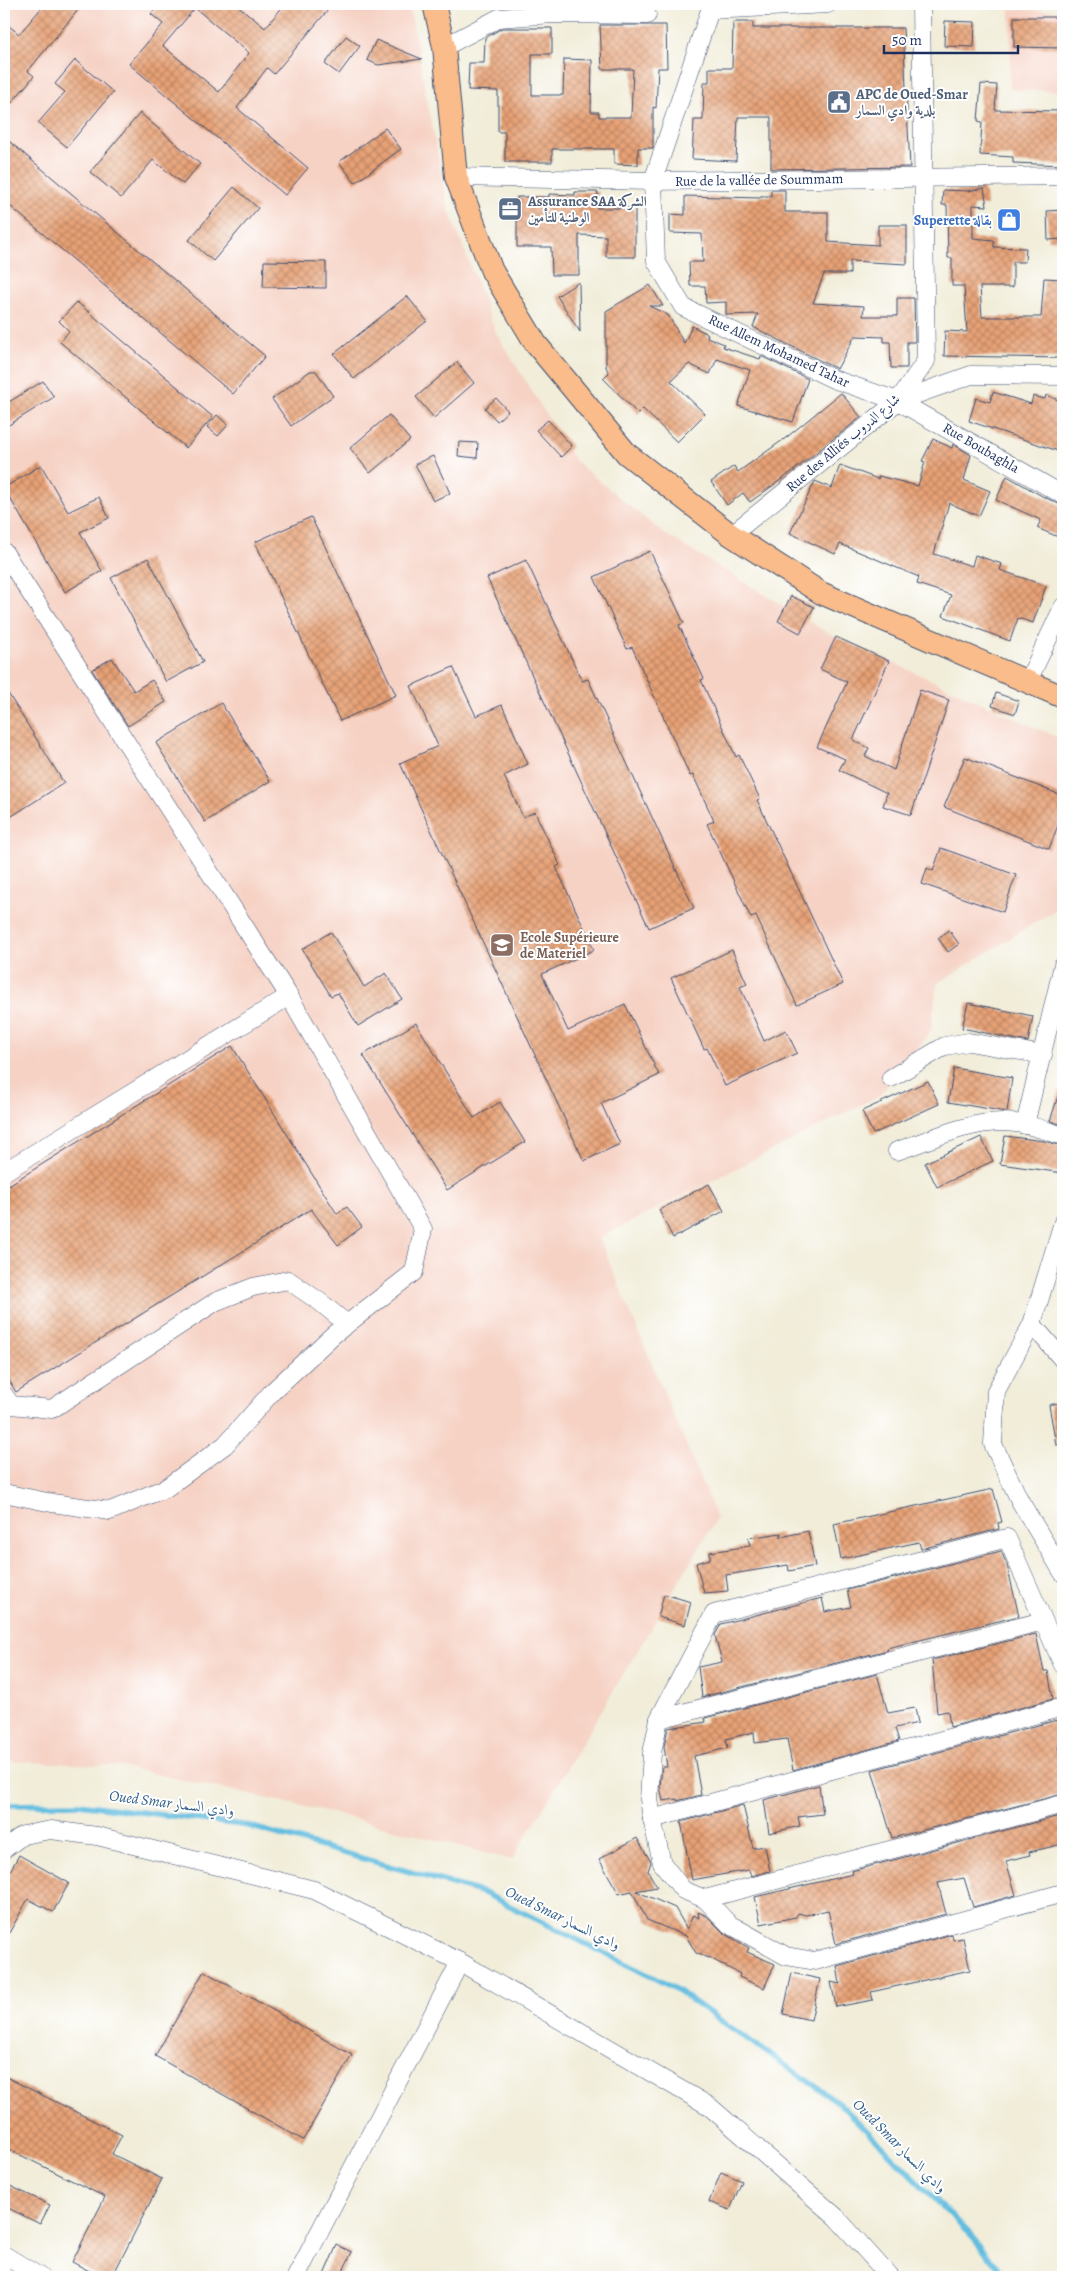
<svg xmlns="http://www.w3.org/2000/svg" width="1067" height="2281" font-family="Alegreya,Amiri,serif">
  <style>
    .built { fill: #f6d2c4 }
    .lines { fill: none; stroke-linecap: round; stroke-linejoin: round }
    .stream { stroke: #62bddf; stroke-width: 5.5 }
    .building { fill: url(#building-cross-hatch); fill-rule: evenodd }
    .minor-casing { stroke: #3b4c70; stroke-width: 19 }
    .major-casing { stroke: #3b4c70; stroke-width: 24 }
    .minor { stroke: #fff; stroke-width: 18 }
    .major { stroke: #f9bc8a; stroke-width: 22 }
    .labels { text-anchor: middle; dominant-baseline: central; stroke-width: 4; stroke-linejoin: round; paint-order: stroke }
    .service-label { font-size: 14px; font-weight: bold; fill: #4e5e75; stroke: #fff; text-anchor: start }
    .street-label { font-size: 14px; fill: #1b2f5e; stroke: #fff }
    .shop-label { font-size: 14px; font-weight: bold; fill: #366cbe; stroke: #fff; text-anchor: end }
    .education-label { font-size: 14px; font-weight: bold; fill: #785e54; stroke: #fff; text-anchor: start }
    .water-label { font-size: 15px; font-style: italic; fill: #34618b; stroke: #fff }
  </style>
  <defs>
    <pattern id="building-cross-hatch" width="8" height="8" patternUnits="userSpaceOnUse" patternTransform="scale(1.25)"><rect width="8" height="8" fill="#e8a175"/><path d="M0 0l8 8M0 8l8-8" fill="none" stroke="#bb8463"/></pattern>
  </defs>
  <rect width="100%" height="100%" fill="#fff"/>
  <filter id="ink" filterUnits="userSpaceOnUse"><feTurbulence type="fractalNoise" baseFrequency=".02" numOctaves="2"/><feDisplacementMap in="SourceGraphic" scale="10" xChannelSelector="R" yChannelSelector="G"/><feConvolveMatrix kernelMatrix="1 2 1 2 8 2 1 2 1" color-interpolation-filters="sRGB"/></filter>
  <filter id="wash" filterUnits="userSpaceOnUse"><feTurbulence type="fractalNoise" baseFrequency=".0096" numOctaves="4" result="noise"/><feDisplacementMap in="SourceGraphic" scale="20" xChannelSelector="R" yChannelSelector="G"/><feGaussianBlur stdDeviation="1.12" result="paint"/><feColorMatrix in="noise" values="0 0 0 0 0 0 0 0 0 0 0 0 0 0 0 0 0 1.4 0 .05"/><feComposite in="paint" operator="in"/></filter>
  <g filter="url(#wash)">
    <rect width="100%" height="100%" fill="#f1edd9"/>
    <g class="built">
      <polygon points="4,4 409,4 447,205 496,333 575,461 663,533 828,633 1063,740 1063,905 937,984 931,1031 879,1096 599,1238 717,1518 512,1860 333,1813 119,1766 4,1761"/>
      <polygon points="1010,9 1063,11 1063,91 1010,90"/>
    </g>
    <g class="lines">
      <polyline class="stream" points="4,1805 79,1804 249,1826 484,1893 674,1988 838,2102 973,2237 1005,2277"/>
    </g>
    <g id="blocks">
      <g class="building">
        <polygon points="45,4 83,4 28,71 34,76 4,112 4,22 19,34"/>
        <path d="M159,4H236L265,28L285,4H333L274,74L267,68L237,108L308,168L285,195L129,64L163,24L151,14ZM195,8L249,53L219,92L163,46Z"/>
        <polygon points="1014,17 1063,17 1063,48 1014,47"/>
        <polygon points="945,21 975,22 974,47 944,46"/>
        <polygon points="733,22 753,22 753,28 903,28 910,167 771,169 771,117 738,117 736,161 692,159 694,120 703,120 704,82 709,82 709,68 732,68"/>
        <polygon points="600,25 666,25 667,68 658,68 656,108 653,107 653,148 638,148 638,165 614,164 614,149 552,149 552,162 505,162 505,132 498,132 498,91 468,90 469,63 484,63 485,38 502,28 552,28 552,54 532,54 532,95 563,95 564,59 592,60 591,112 599,112 599,117 631,117 633,69 602,69"/>
        <polygon points="346,36 360,46 339,74 325,64"/>
        <polygon points="376,40 422,59 378,65 367,60"/>
        <polygon points="75,60 113,92 67,147 38,123 65,92 55,84"/>
        <polygon points="981,84 997,85 995,110 1063,111 1063,165 1013,163 1013,157 980,155 982,122 978,121"/>
        <polygon points="140,113 200,164 183,184 153,160 121,198 90,172"/>
        <polygon points="385,128 401,149 355,183 339,162"/>
        <polygon points="4,137 265,356 233,394 4,201"/>
        <polygon points="234,187 258,208 213,261 189,240"/>
        <polygon points="984,188 987,206 973,205 973,238 994,240 994,247 1026,248 1025,262 1013,262 1013,287 980,287 982,317 1041,317 1044,278 1063,279 1063,358 944,356 945,331 967,332 964,286 952,286 952,258 948,258 947,205 942,205 943,190 968,191"/>
        <polygon points="771,190 785,190 785,212 828,212 828,242 878,245 878,225 907,225 907,264 850,261 850,274 824,274 813,303 864,306 863,316 897,316 897,298 914,298 915,342 907,342 907,368 891,368 890,342 884,342 884,337 855,336 837,369 753,327 758,314 726,315 726,302 706,303 705,286 690,286 689,262 703,262 702,234 670,233 670,214 685,215 685,196 760,198 760,196 771,196"/>
        <polygon points="575,192 598,192 597,208 635,208 635,257 606,257 606,236 579,235 579,275 552,275 551,247 517,247 517,197 549,197 549,194 575,195"/>
        <polygon points="1063,210 1063,239 1048,240 1047,211"/>
        <polygon points="264,261 326,262 326,288 263,287"/>
        <polygon points="579,282 580,332 557,296"/>
        <polygon points="650,285 663,306 649,306 668,315 684,343 692,326 708,334 707,337 724,344 723,347 760,359 761,356 808,379 793,422 738,406 750,370 717,359 710,374 689,364 671,381 705,414 677,442 643,409 638,414 603,378 609,373 606,367 606,311"/>
        <polygon points="407,296 427,321 354,379 334,354"/>
        <polygon points="77,302 213,417 186,448 60,342 69,331 59,321"/>
        <polygon points="457,362 474,383 434,418 416,397"/>
        <polygon points="310,371 316,371 333,396 291,426 272,399"/>
        <polygon points="43,381 54,397 4,428 4,405"/>
        <polygon points="993,392 1031,404 1033,396 1045,399 1046,395 1063,402 1063,439 1058,451 969,421 976,398 990,402"/>
        <polygon points="841,393 861,417 793,471 750,502 743,493 727,505 711,482 734,466 738,472 787,437"/>
        <polygon points="496,398 508,411 497,421 485,408"/>
        <polygon points="217,415 228,425 218,436 207,427"/>
        <polygon points="389,415 410,440 370,473 350,448"/>
        <polygon points="548,420 572,446 561,457 536,430"/>
        <polygon points="933,439 952,448 953,444 971,455 964,480 990,491 979,516 949,503 934,554 972,566 975,555 1002,564 1000,570 1046,586 1033,623 1018,618 1010,641 943,616 951,595 917,584 919,577 840,544 835,554 790,533 815,481 832,488 840,465 878,479 879,476 918,486 925,462 922,461"/>
        <polygon points="459,442 478,443 477,458 458,456"/>
        <polygon points="433,456 450,493 433,501 415,464"/>
        <polygon points="41,465 68,512 99,497 109,518 80,532 102,571 65,592 4,488"/>
        <polygon points="1007,476 1042,496 1063,506 1063,539 1037,528 1041,520 996,500"/>
        <polygon points="311,517 396,695 340,721 255,542"/>
        <polygon points="650,551 684,623 679,625 704,679 701,680 736,757 739,755 760,799 757,800 843,984 797,1005 756,916 751,918 707,824 714,821 693,775 690,776 632,647 627,649 594,577"/>
        <polygon points="148,558 203,662 166,682 111,578"/>
        <polygon points="526,560 582,681 588,679 694,908 649,928 487,578"/>
        <polygon points="791,596 814,607 800,633 778,621"/>
        <polygon points="836,637 889,661 853,740 869,748 865,756 894,770 920,690 949,700 911,815 883,806 887,793 839,770 845,759 817,747 847,682 820,669"/>
        <polygon points="112,658 134,691 152,680 166,702 128,726 92,670"/>
        <polygon points="453,667 476,716 502,705 528,764 504,776 523,817 535,812 560,865 556,867 594,950 542,974 568,1031 625,1004 659,1075 601,1103 620,1144 584,1161 400,763 438,746 411,686"/>
        <polygon points="4,687 64,783 4,821"/>
        <polygon points="996,693 1019,701 1015,714 992,706"/>
        <polygon points="221,703 270,781 205,822 156,743"/>
        <polygon points="965,757 1063,796 1063,812 1049,849 944,807"/>
        <polygon points="941,848 1016,875 1003,912 922,884 927,868 933,871"/>
        <polygon points="949,930 959,944 948,952 938,938"/>
        <polygon points="331,932 364,987 386,973 402,999 358,1026 338,993 331,996 302,949"/>
        <polygon points="732,950 747,984 740,987 764,1041 786,1030 797,1053 725,1086 707,1048 704,1049 671,978"/>
        <polygon points="968,1003 1033,1016 1028,1042 962,1028"/>
        <polygon points="416,1023 474,1118 500,1102 525,1142 447,1190 363,1055"/>
        <polygon points="232,1046 337,1214 347,1207 362,1227 338,1245 311,1209 16,1392 4,1372 4,1188"/>
        <polygon points="954,1068 1012,1078 1007,1112 948,1102"/>
        <polygon points="928,1081 939,1104 873,1134 862,1111"/>
        <polygon points="1060,1090 1063,1090 1063,1125 1050,1121"/>
        <polygon points="1005,1136 1044,1141 1063,1146 1063,1173 1000,1164"/>
        <polygon points="981,1137 993,1161 937,1187 925,1163"/>
        <polygon points="709,1184 724,1211 673,1238 659,1210"/>
        <polygon points="1063,1402 1063,1444 1056,1445 1049,1405"/>
        <polygon points="993,1489 1002,1522 998,1523 999,1529 921,1549 919,1542 841,1559 834,1524"/>
        <polygon points="808,1531 815,1566 789,1571 788,1565 726,1575 728,1591 704,1593 696,1563 710,1559 710,1552 750,1546 748,1538 781,1533 781,1537"/>
        <polygon points="1001,1551 1007,1565 1019,1616 887,1648 888,1650 702,1697 698,1667 722,1662 715,1635 721,1624 822,1598 825,1612 851,1607 847,1590"/>
        <polygon points="664,1594 691,1602 685,1625 658,1617"/>
        <polygon points="1036,1634 1044,1671 1048,1671 1053,1699 950,1727 948,1711 937,1713 932,1660"/>
        <polygon points="877,1674 888,1713 915,1708 918,1723 895,1728 899,1741 793,1770 787,1739 755,1743 754,1732 726,1739 728,1748 694,1756 701,1795 677,1801 677,1799 663,1801 660,1787 662,1767 667,1767 664,1746 668,1728 706,1722 705,1718"/>
        <polygon points="1057,1720 1058,1721 1063,1720 1063,1746 1058,1747 1063,1769 1063,1794 892,1838 872,1770"/>
        <polygon points="819,1785 823,1814 798,1817 800,1826 769,1833 764,1800"/>
        <polygon points="743,1805 753,1848 765,1846 770,1871 751,1876 749,1870 692,1880 681,1822"/>
        <polygon points="1063,1815 1063,1844 1029,1852 1030,1855 1006,1861 1016,1895 973,1907 964,1878 938,1883 946,1914 836,1944 828,1910 806,1915 798,1913 796,1917 761,1924 755,1897 853,1874 852,1871"/>
        <polygon points="637,1838 651,1862 648,1871 657,1887 636,1891 675,1908 687,1929 693,1915 699,1918 698,1912 707,1916 724,1933 749,1948 747,1952 775,1964 764,1988 739,1977 740,1974 708,1957 708,1958 696,1953 686,1936 647,1920 632,1891 619,1894 599,1859"/>
        <polygon points="19,1855 69,1883 53,1912 28,1899 4,1942 4,1882"/>
        <polygon points="952,1934 953,1940 963,1938 970,1970 871,1992 873,2000 836,2007 831,1982 840,1984 837,1966"/>
        <polygon points="204,1971 352,2055 303,2140 155,2056"/>
        <polygon points="792,1973 820,1979 811,2020 783,2014"/>
        <polygon points="4,2076 122,2135 112,2154 162,2179 112,2277 101,2277 72,2262 105,2197 4,2147"/>
        <polygon points="721,2172 742,2181 730,2210 709,2202"/>
        <polygon points="4,2183 50,2205 40,2224 4,2206"/>
        <polygon points="337,2245 352,2252 340,2277 323,2277"/>
      </g>
    </g>
  </g>
  <g filter="url(#ink)">
    <use href="#blocks" fill-opacity="0" stroke="#3b4c70" stroke-width="1"/>
    <g class="lines">
      <defs>
        <g id="minor">
          <polyline points="712,4 653,181 656,261 683,307 833,379 898,401 971,375 1063,376"/>
          <polyline points="710,10 828,4"/>
          <polyline points="444,47 499,18 553,14 647,15"/>
          <polyline points="456,177 653,181 1063,176"/>
          <polyline points="898,401 1063,495"/>
          <polyline points="731,535 898,401 926,361 921,4"/>
          <polyline points="4,552 289,996 423,1229 414,1272 333,1335 272,1392 225,1445 166,1488 110,1511 52,1503 4,1493"/>
          <polyline points="1028,681 1063,607"/>
          <polyline points="891,1078 945,1046 969,1042 1043,1055"/>
          <polyline points="1025,1125 1063,965"/>
          <path d="M897,1151C930,1140 967,1122 1002,1122C1023,1122 1044,1130 1063,1136"/>
          <polyline points="4,1172 289,996"/>
          <polyline points="1063,1222 1032,1324 1063,1360"/>
          <polyline points="1032,1324 996,1391 993,1444 1020,1501 1063,1573"/>
          <polyline points="4,1395 11,1405 52,1409 215,1302 253,1287 288,1280 320,1302 347,1324"/>
          <polyline points="1063,1665 1007,1538 714,1614 659,1719 652,1753 649,1799 652,1819 662,1863 683,1890 705,1899 729,1924 786,1956 815,1961 1063,1893"/>
          <polyline points="659,1719 1043,1621"/>
          <polyline points="652,1819 1063,1707"/>
          <polyline points="4,1849 23,1835 51,1830 97,1836 314,1890 460,1962"/>
          <polyline points="705,1899 1063,1804"/>
          <polyline points="4,2255 40,2277"/>
          <polyline points="296,2277 460,1962 709,2106 836,2217 890,2277"/>
        </g>
        <polyline id="major" points="434,4 444,47 456,177 492,271 536,344 627,454 731,535 821,593 1063,697"/>
      </defs>
      <use href="#minor" class="minor-casing"/>
      <use href="#major" class="major-casing"/>
      <use href="#minor" class="minor"/>
      <use href="#major" class="major"/>
    </g>
  </g>
  <defs>
    <symbol id="civic-square" viewBox="-11 -11 22 22"><rect x="-9" y="-9" width="18" height="18" rx="4" fill="#5c6f8a" stroke="#fff"/><path d="M-.6-6.5H3V-4.5H.6V-3L4-1V1h2V6H-6V1h2V-1L-.6-3ZM-1.2 2.5V6h2.4V2.5Z" fill="#fff"/></symbol>
    <symbol id="office-square" viewBox="-11 -11 22 22"><rect x="-9" y="-9" width="18" height="18" rx="4" fill="#5c6f8a" stroke="#fff"/><path d="M-6-3h4V-5.5h4V-3h4V5H-6ZM-1-4.5V-3h2v-1.5ZM-6 0V1H6V0Z" fill="#fff"/></symbol>
    <symbol id="shop-square" viewBox="-11 -11 22 22"><rect x="-9" y="-9" width="18" height="18" rx="4" fill="#3f7fe0" stroke="#fff"/><path d="M-5-2.5h2.3a2.7 3.5 0 0 1 5.4 0H5L5.5 6h-11ZM-1.5-2.5h3a1.5 2.3 0 0 0-3 0Z" fill="#fff"/></symbol>
    <symbol id="university-square" viewBox="-11 -11 22 22"><rect x="-9" y="-9" width="18" height="18" rx="4" fill="#8d6e63" stroke="#fff"/><path d="M0-5L7-2L0 1L-7-2ZM-4 1L0 2.5L4 1V4Q0 6-4 4Z" fill="#fff"/></symbol>
  </defs>
  <g fill-rule="evenodd">
    <use href="#civic-square" x="825" y="88" width="28" height="28"/>
    <use href="#office-square" x="496" y="195" width="28" height="28"/>
    <use href="#shop-square" x="995" y="206" width="28" height="28"/>
    <use href="#university-square" x="488" y="931" width="28" height="28"/>
  </g>
  <g class="labels">
    <g class="service-label">
      <text x="856" y="94">APC de Oued-Smar<tspan x="856" dy="16">بلدية وادي السمار</tspan></text>
      <text x="528" y="201">Assurance SAA الشركة<tspan x="528" dy="16">الوطنية للتأمين</tspan></text>
    </g>
    <g class="street-label">
      <text transform="translate(759 180) rotate(-1)">Rue de la vallée de Soummam</text>
      <text transform="translate(779 351) rotate(25)">Rue Allem Mohamed Tahar</text>
      <text transform="translate(843 443) rotate(-40)">Rue des Alliés شارع الدروب</text>
      <text transform="translate(981 448) rotate(30)">Rue Boubaghla</text>
    </g>
    <g class="shop-label">
      <text x="992" y="220">Superette بقالة</text>
    </g>
    <g class="education-label">
      <text x="520" y="937">Ecole Supérieure<tspan x="520" dy="16">de Materiel</tspan></text>
    </g>
    <g class="water-label">
      <text transform="translate(172 1803) rotate(7)">Oued Smar وادي السمار</text>
      <text transform="translate(563 1918) rotate(26)">Oued Smar وادي السمار</text>
      <text transform="translate(900 2146) rotate(45)">Oued Smar وادي السمار</text>
    </g>
  </g>
  <rect width="1067" height="2281" fill="none" stroke="#fff" stroke-width="20"/>
  <path d="M884 45v8h134v-8" fill="none" stroke="#1b2f5e" stroke-width="2.5"/>
  <text x="892" y="45" font-size="15" fill="#1b2f5e" stroke="#ffffff" stroke-width="4" paint-order="stroke">50 m</text>
</svg>
